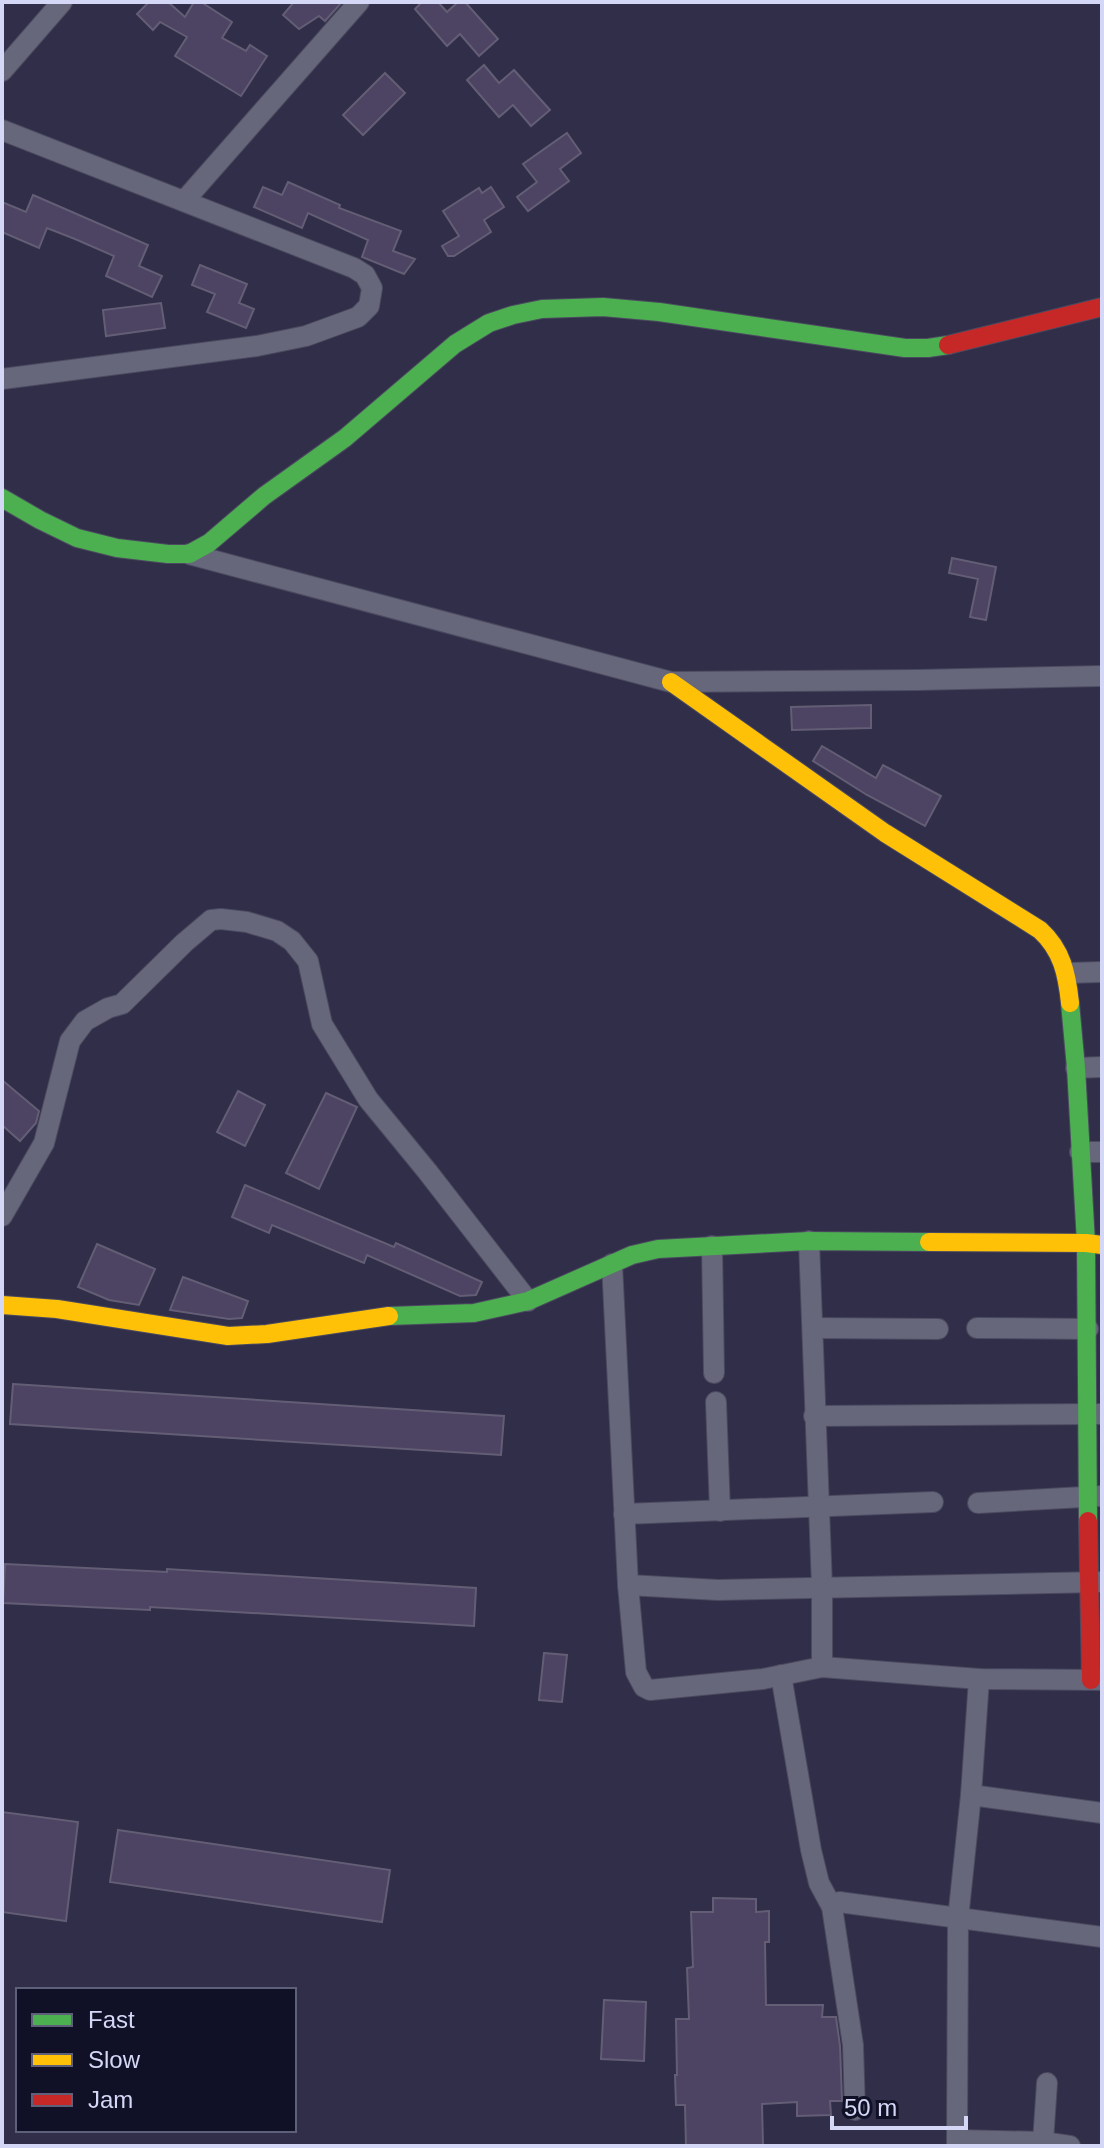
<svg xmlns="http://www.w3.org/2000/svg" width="1104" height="2148" font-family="Arial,sans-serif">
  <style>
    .building { fill: #4d4362; stroke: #635e75; stroke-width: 2 }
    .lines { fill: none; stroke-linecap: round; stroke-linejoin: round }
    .street-casing { stroke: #4b4a60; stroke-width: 22 }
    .fast-casing { stroke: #4b4a60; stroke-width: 20 }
    .slow-casing { stroke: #4b4a60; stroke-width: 20 }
    .jam-casing { stroke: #4b4a60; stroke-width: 20 }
    .street { stroke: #67677c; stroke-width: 20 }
    .fast { stroke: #4caf50; stroke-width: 18 }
    .slow { stroke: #ffc107; stroke-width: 18 }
    .jam { stroke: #c62828; stroke-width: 18 }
  </style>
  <rect width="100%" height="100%" fill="#302e48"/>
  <g class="building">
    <polygon points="149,2 168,2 185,17 194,2 201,2 232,22 222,38 246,51 250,45 267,56 241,96 175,56 187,37 160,22 153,30 137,14"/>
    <polygon points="294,2 342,2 325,21 319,16 299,29 283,15"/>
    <polygon points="422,2 438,2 447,12 458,2 465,2 498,39 479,56 460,34 447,46 415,9"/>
    <polygon points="484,65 499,83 514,70 550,110 531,126 513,105 499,117 467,80"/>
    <polygon points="385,73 405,93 363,135 343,115"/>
    <polygon points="567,133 581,153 560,169 569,181 528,211 517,197 537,182 523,164"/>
    <polygon points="288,182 340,205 339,208 401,231 393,251 415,259 404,274 362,257 368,240 308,213 302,228 254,207 263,187 282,195"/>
    <polygon points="491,187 504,207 484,220 491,232 454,256 448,256 442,246 459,236 443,211 479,188 482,193"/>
    <polygon points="33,195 148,245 139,266 162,276 152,297 106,276 114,256 75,239 47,228 39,248 2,232 2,202 26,212"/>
    <polygon points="200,265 247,284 239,303 254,309 246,328 207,312 215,294 192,285"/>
    <polygon points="161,303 165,328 106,336 103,310"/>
    <polygon points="952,558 996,567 986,620 970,617 978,579 949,573"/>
    <polygon points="871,705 871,728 792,730 791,707"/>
    <polygon points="822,746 876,778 883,765 941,796 925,826 867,795 813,761"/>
    <polygon points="2,1080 39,1111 36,1123 20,1141 2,1125"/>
    <polygon points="238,1091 265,1105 245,1146 217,1132"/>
    <polygon points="326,1093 357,1107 319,1189 286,1173"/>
    <polygon points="245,1185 394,1247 396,1243 482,1282 476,1295 460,1296 367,1255 364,1263 272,1225 269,1233 232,1217"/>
    <polygon points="97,1244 155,1269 139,1305 109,1300 78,1287"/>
    <polygon points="183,1277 248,1301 242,1318 229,1319 170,1310"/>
    <polygon points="13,1384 504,1416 501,1455 10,1424"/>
    <polygon points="5,1564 167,1572 167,1569 476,1588 474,1626 150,1607 150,1610 3,1603"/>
    <polygon points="544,1653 567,1655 562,1702 539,1700"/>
    <polygon points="2,1812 78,1822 66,1921 2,1912"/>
    <polygon points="118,1830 390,1870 382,1922 110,1882"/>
    <polygon points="713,1898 756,1899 756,1912 769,1911 769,1942 765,1942 766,2005 823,2005 822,2017 836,2017 840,2046 842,2101 830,2101 831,2115 797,2116 797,2102 762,2104 763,2146 686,2146 685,2105 676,2105 675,2075 677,2075 676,2019 689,2019 687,1968 693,1967 691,1912 713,1912"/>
    <polygon points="604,2000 646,2002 644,2061 601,2059"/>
  </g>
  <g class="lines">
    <defs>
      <g id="street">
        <polyline points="2,71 62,2"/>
        <polyline points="2,130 354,268 365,275 372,288 369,306 358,317 306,336 257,346 2,379"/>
        <polyline points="184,201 359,2"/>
        <polyline points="189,554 671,682 917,680 1102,676"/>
        <polyline points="1067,973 1102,972"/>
        <polyline points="1076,1068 1102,1067"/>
        <polyline points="1080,1152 1102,1152"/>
        <polyline points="2,1216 44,1143 70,1041 85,1021 108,1008 122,1004 184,943 211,920 221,919 247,922 277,931 292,941 308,961 322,1024 368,1099 427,1171 528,1301"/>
        <polyline points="809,1241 822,1587 822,1667"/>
        <polyline points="712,1246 714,1373"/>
        <polyline points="612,1264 628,1585 636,1672 644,1687 650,1690 763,1679 822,1667 979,1679 1102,1680"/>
        <polyline points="813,1328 938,1329"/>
        <polyline points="977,1328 1088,1329"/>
        <polyline points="716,1402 720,1511"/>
        <polyline points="814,1416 1102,1414"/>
        <polyline points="978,1503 1101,1496"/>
        <polyline points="624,1514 933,1502"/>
        <polyline points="628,1585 718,1590 1100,1582"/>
        <polyline points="781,1675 811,1850 819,1883 832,1907 853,2045 855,2110"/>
        <polyline points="971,1795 1102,1813"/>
        <polyline points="832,1907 839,1902 1102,1937"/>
        <polyline points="958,2140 1043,2142 1070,2146"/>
        <polyline points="1043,2142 1047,2083"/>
        <polyline points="957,2146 958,1919 971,1795 979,1679"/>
      </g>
      <g id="fast">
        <polyline points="2,498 40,520 77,538 117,548 168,554 189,554 209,543 264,496 345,438 455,344 489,323 513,315 542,309 603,307 659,312 905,348 928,348 948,345"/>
        <polyline points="1070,1003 1076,1068 1086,1243 1088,1521"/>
        <polyline points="389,1316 474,1313 528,1301 632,1255 658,1249 809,1241 929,1242"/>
      </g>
      <g id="slow">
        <path d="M671,682L885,833L1040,930C1062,950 1067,974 1070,1003"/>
        <polyline points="929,1242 1086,1243 1102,1245"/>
        <polyline points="2,1305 57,1309 228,1336 267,1334 389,1316"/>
      </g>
      <g id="jam">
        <polyline points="948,345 1102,307"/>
        <polyline points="1088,1521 1091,1680"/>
      </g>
    </defs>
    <use href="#street" class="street-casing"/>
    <use href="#fast" class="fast-casing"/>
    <use href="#slow" class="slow-casing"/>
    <use href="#jam" class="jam-casing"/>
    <use href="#street" class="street"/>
    <use href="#fast" class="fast"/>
    <use href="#slow" class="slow"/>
    <use href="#jam" class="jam"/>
  </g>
  <rect width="1104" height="2148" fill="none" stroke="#d4d7f6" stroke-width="8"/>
  <rect x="16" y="1988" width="280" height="144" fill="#101126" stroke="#5e6079" stroke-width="2"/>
  <rect x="32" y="2014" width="40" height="12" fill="#4caf50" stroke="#5e6079" stroke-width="2"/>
  <text x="88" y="2028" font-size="24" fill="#d4d7f6">Fast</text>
  <rect x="32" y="2054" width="40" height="12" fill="#ffc107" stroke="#5e6079" stroke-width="2"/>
  <text x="88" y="2068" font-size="24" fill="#d4d7f6">Slow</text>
  <rect x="32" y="2094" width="40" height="12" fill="#c62828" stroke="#5e6079" stroke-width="2"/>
  <text x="88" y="2108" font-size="24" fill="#d4d7f6">Jam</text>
  <path d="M832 2116v12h134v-12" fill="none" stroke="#d4d7f6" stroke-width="4"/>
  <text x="844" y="2116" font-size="24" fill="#d4d7f6" stroke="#101126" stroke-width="6" paint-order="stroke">50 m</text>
</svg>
